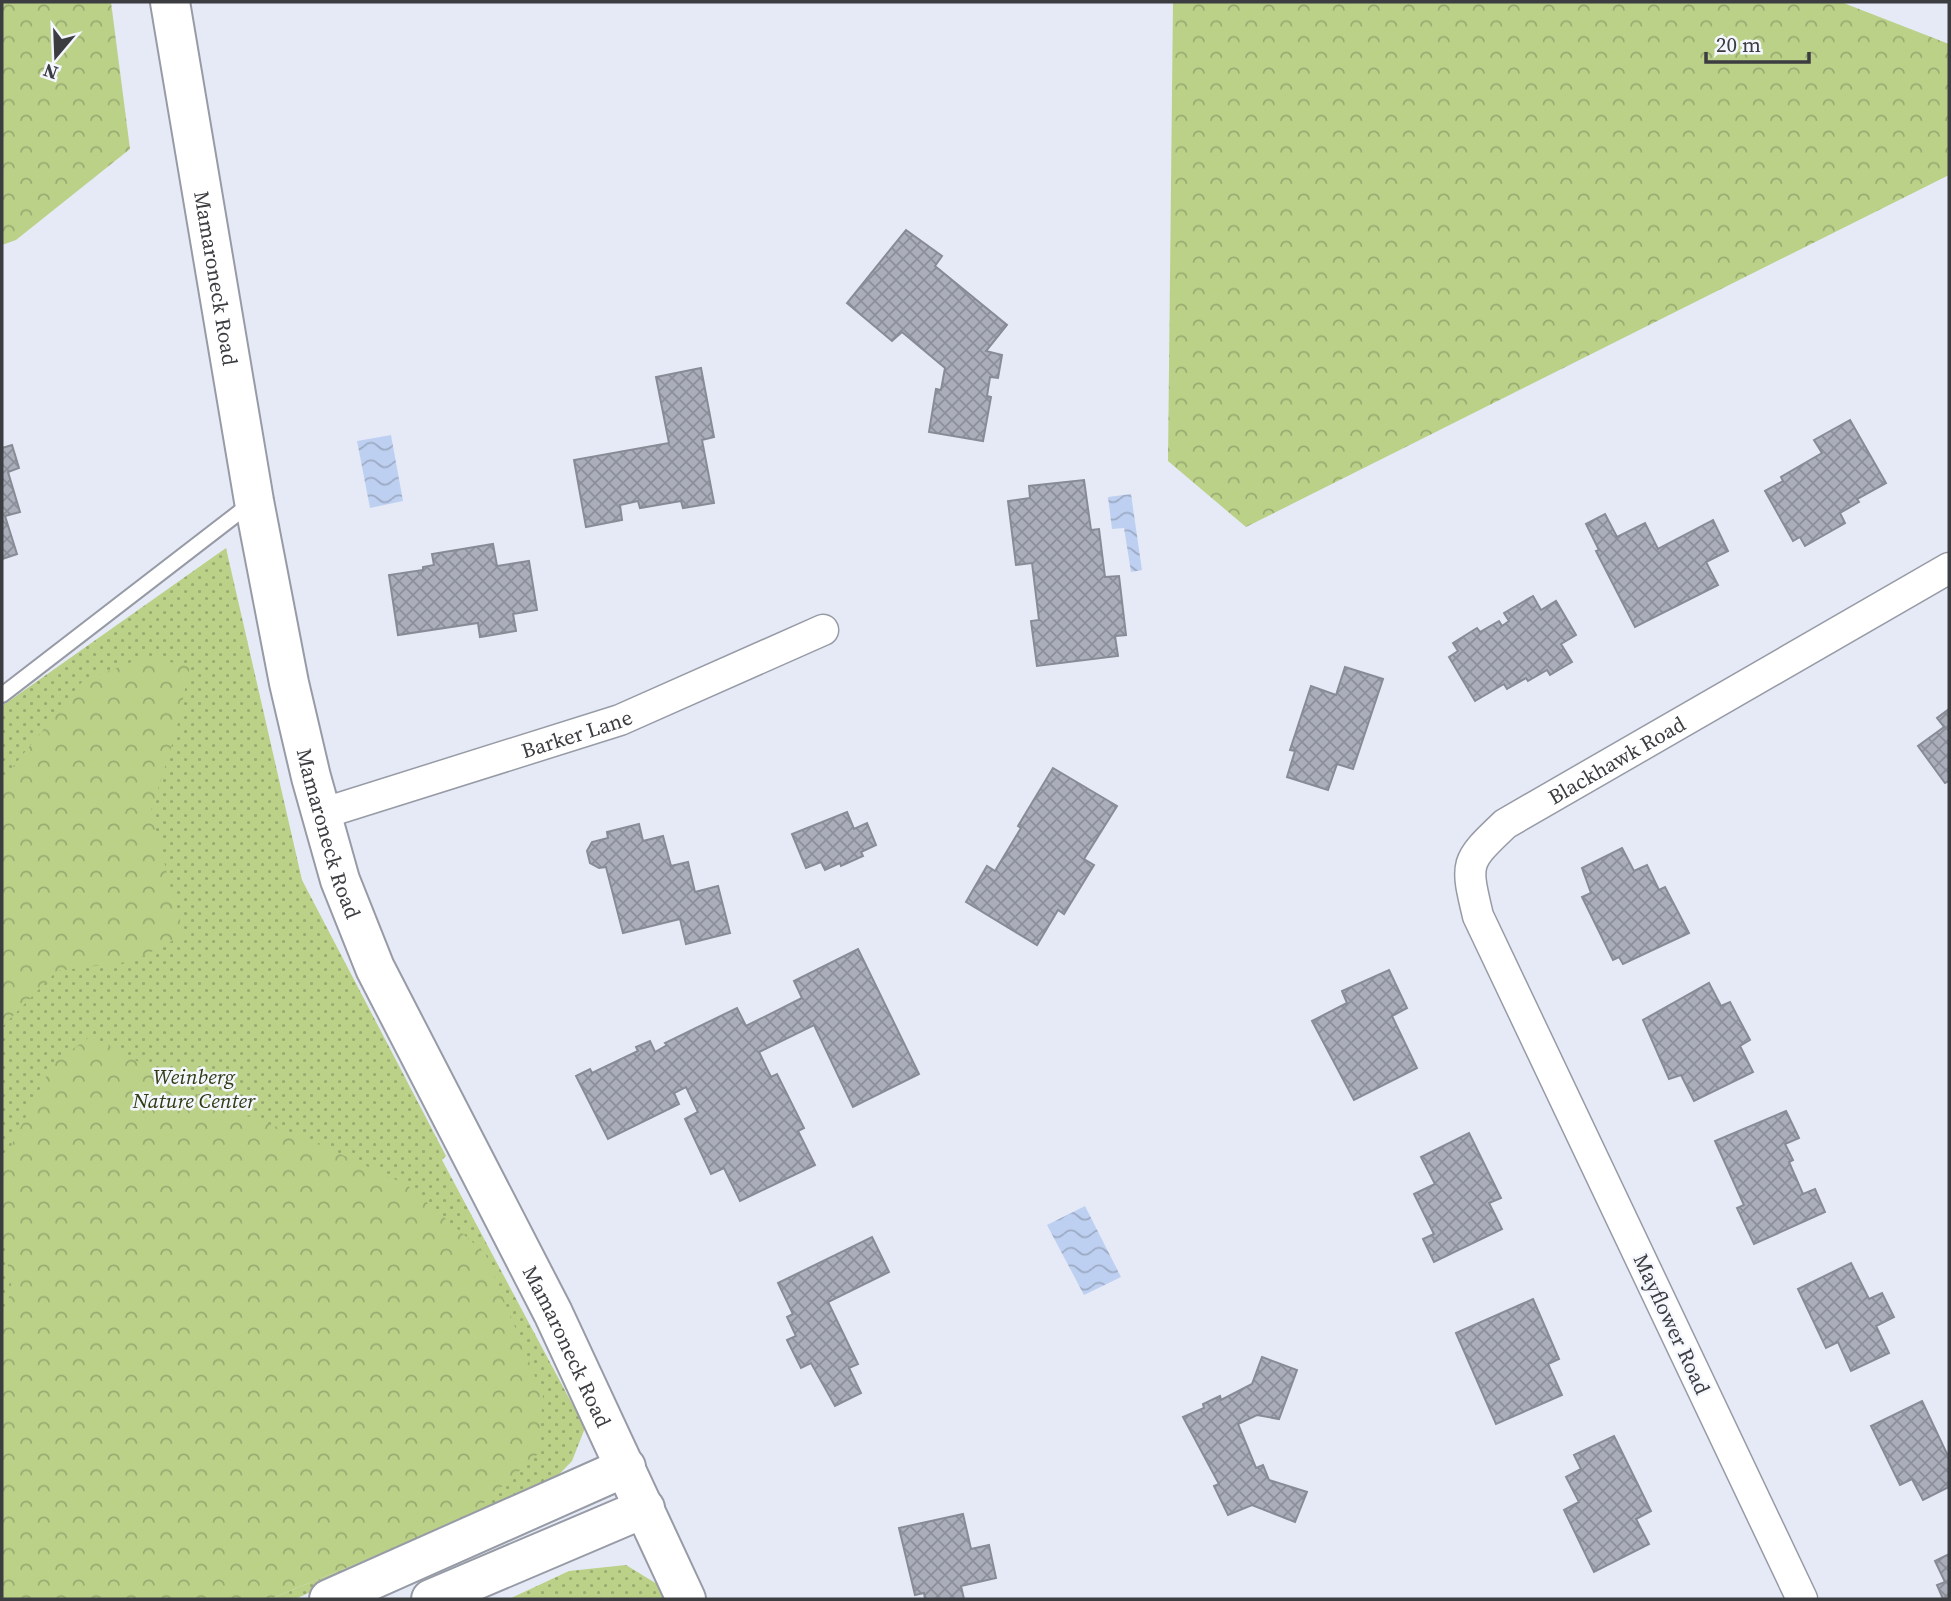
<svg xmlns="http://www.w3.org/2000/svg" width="1951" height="1601" font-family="'Source Serif 4',serif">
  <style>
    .grass { fill: url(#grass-dots) }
    .forest { fill: url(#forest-crowns) }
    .water { fill: url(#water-waves) }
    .building { fill: url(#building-cross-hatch); stroke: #878b95; stroke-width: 2 }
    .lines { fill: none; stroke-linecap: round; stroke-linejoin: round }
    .lane-casing { stroke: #979ba6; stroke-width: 18 }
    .street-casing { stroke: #979ba6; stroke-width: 33 }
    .secondary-casing { stroke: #979ba6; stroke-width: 42 }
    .highway-casing { stroke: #979ba6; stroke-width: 42 }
    .lane { stroke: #fff; stroke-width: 14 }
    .street { stroke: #fff; stroke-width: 30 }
    .secondary { stroke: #fff; stroke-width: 38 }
    .highway { stroke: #fff; stroke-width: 38 }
    .labels { text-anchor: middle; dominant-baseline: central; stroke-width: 5; stroke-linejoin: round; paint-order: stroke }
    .street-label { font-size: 21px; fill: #3b3d41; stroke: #f5f7fe }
    .park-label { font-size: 21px; font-style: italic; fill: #303a13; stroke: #f5f7fe }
  </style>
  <defs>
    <pattern id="grass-dots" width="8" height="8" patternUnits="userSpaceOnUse" patternTransform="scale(1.75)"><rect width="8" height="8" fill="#bbd188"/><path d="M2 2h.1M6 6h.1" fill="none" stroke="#99ab71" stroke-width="1.8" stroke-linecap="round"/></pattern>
    <pattern id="forest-crowns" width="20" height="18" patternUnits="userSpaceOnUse" patternTransform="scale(1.75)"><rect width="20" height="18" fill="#bbd188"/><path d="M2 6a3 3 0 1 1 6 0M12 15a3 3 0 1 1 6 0" fill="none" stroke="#99ab71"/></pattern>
    <pattern id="water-waves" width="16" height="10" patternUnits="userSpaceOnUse" patternTransform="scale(1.75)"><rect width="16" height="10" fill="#bed0f1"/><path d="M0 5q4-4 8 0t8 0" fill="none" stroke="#9caac5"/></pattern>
    <pattern id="building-cross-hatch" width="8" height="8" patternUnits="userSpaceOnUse" patternTransform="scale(1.75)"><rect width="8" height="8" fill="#aaaeba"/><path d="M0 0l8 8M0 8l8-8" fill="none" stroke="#8c8f99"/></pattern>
  </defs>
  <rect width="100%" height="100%" fill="#e6eaf6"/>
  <g class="grass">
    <polygon points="226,548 302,880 446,1156 442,1160 585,1428 572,1461 544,1490 295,1599 270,1599 466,1519 2,1432 2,706"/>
    <polygon points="626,1565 657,1584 664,1599 509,1599 569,1571"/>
  </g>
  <g class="forest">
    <polygon points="2,2 111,2 130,149 16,240 2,245"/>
    <polygon points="1173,2 1841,2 1949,44 1949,175 1246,527 1168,461"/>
    <polygon points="144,657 190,666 176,732 151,811 183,935 134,961 57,971 2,1027 2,780 82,682"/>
    <polygon points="91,1036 215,1104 304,1137 407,1185 485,1253 543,1396 538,1454 466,1519 270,1599 2,1599 2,1312 12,1290 2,1231 2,1164 53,1063"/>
  </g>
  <g class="water">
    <polygon points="391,435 403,501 370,508 357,441"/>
    <polygon points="1131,494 1142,570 1131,572 1124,528 1112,529 1108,497"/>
    <polygon points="1085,1206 1121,1277 1084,1295 1047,1225"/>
  </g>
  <g class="building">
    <polygon points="906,230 942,256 935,266 1007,325 986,351 1002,355 998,378 990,377 987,396 991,397 983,441 929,432 936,389 941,390 945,368 902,332 892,341 847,303"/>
    <polygon points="701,368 714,437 702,440 714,503 683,508 681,501 640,508 638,501 620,505 622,520 586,527 574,460 669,443 656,377"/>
    <polygon points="1850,420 1886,483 1857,499 1859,502 1840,513 1845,523 1805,546 1800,537 1793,541 1765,491 1783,481 1781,477 1822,453 1814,440"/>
    <polygon points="12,445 19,468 8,472 20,512 5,516 17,554 2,559 2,448"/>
    <polygon points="1084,480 1091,530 1099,529 1105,577 1119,576 1126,635 1115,636 1118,656 1037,666 1031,621 1039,620 1032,563 1016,565 1008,501 1030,498 1029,486"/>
    <polygon points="1605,514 1617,537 1645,523 1658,549 1713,520 1728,551 1706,562 1718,585 1635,627 1596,551 1599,550 1586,524"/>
    <polygon points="493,544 497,566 529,561 537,610 513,614 516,631 480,637 478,623 398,635 389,575 423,570 423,567 434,565 432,554"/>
    <polygon points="1533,596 1541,610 1556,601 1576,635 1561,644 1572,662 1550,675 1547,670 1528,681 1526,678 1507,689 1504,684 1475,701 1449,657 1458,651 1453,643 1477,628 1480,632 1499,621 1502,626 1509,621 1504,613"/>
    <polygon points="1345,667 1383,679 1353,769 1337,764 1328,790 1287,777 1295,751 1290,750 1311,686 1336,695"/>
    <polygon points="1949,709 1949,781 1945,783 1918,746 1944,727 1937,718"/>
    <polygon points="1053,768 1117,806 1084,859 1094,865 1064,914 1058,910 1037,945 966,902 987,866 995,871 1021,828 1018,826"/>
    <polygon points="847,812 854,829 867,823 876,845 861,852 863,856 841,866 840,863 825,870 821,862 806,868 792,834"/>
    <polygon points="639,824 643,841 663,836 671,866 688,862 695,892 718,886 730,933 686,944 680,919 623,933 606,867 599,868 590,863 587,851 592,842 608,838 607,832"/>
    <polygon points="1622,848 1634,871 1647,865 1659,890 1665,887 1689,933 1623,964 1619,957 1613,960 1582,897 1591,893 1582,868"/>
    <polygon points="858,949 919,1074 853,1107 814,1025 759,1052 771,1077 777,1074 804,1128 798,1131 815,1165 740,1201 724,1168 711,1174 685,1119 698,1112 686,1087 674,1093 679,1104 608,1139 576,1076 590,1069 592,1073 638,1051 636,1047 650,1041 655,1052 667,1045 665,1043 737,1008 746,1026 802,998 794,981"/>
    <polygon points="1389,970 1407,1008 1392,1016 1417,1068 1354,1100 1312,1021 1347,1003 1342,991"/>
    <polygon points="1709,983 1721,1006 1730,1002 1750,1040 1740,1046 1753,1072 1694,1101 1681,1075 1669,1079 1643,1020"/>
    <polygon points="1786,1111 1799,1138 1785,1144 1793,1160 1789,1162 1803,1194 1815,1189 1825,1212 1754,1244 1737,1208 1744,1205 1715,1141"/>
    <polygon points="1469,1133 1501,1198 1489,1203 1502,1229 1434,1262 1423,1239 1434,1234 1414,1194 1435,1184 1421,1157"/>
    <polygon points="872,1237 889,1272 828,1302 858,1364 849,1368 861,1393 835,1406 811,1363 801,1368 787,1340 796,1336 787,1317 793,1314 778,1283"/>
    <polygon points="1851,1263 1869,1299 1882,1293 1894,1317 1876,1326 1889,1353 1851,1371 1838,1342 1826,1348 1798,1289"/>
    <polygon points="1533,1299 1559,1359 1548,1364 1562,1395 1496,1424 1456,1333"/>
    <polygon points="1262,1357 1297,1370 1279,1419 1257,1415 1238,1424 1256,1468 1263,1465 1269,1480 1307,1492 1295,1522 1252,1505 1228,1515 1214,1486 1219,1484 1183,1417 1204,1408 1203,1404 1220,1396 1221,1400 1252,1384"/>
    <polygon points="1922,1401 1947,1454 1949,1453 1949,1487 1923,1500 1912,1479 1900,1485 1871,1426"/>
    <polygon points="1614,1436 1651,1511 1636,1519 1649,1544 1594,1572 1564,1510 1579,1502 1566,1477 1581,1469 1574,1455"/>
    <polygon points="963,1514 971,1549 989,1545 996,1578 961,1586 964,1599 925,1599 924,1593 915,1595 899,1528"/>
    <polygon points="1949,1554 1949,1599 1943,1599 1937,1585 1945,1582 1935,1561"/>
  </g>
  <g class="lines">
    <defs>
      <polyline id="lane" points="2,695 250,504"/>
      <g id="street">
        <path id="s1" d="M321,814L620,720L823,630"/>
        <path id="s2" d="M1802,1599L1478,916C1465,862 1465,862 1505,824L1949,568"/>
      </g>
      <g id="secondary">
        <path id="s3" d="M170,2L254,501L289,683L311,777L340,880L375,968L553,1313L686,1599"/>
      </g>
      <g id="highway">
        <polyline points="329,1599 626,1467"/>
        <polyline points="431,1599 645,1508"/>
      </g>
    </defs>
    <use href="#lane" class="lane-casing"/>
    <use href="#street" class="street-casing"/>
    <use href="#secondary" class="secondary-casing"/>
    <use href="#highway" class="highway-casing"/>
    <use href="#lane" class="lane"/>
    <use href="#street" class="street"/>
    <use href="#secondary" class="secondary"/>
    <use href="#highway" class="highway"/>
  </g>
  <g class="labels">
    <g class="street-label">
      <text stroke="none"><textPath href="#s3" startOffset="280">Mamaroneck Road</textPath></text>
      <text stroke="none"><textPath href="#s1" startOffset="268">Barker Lane</textPath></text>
      <text stroke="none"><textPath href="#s2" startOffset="990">Blackhawk Road</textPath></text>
      <text stroke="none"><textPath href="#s3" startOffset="847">Mamaroneck Road</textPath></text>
      <text transform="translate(1672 1324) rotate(65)">Mayflower Road</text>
      <text stroke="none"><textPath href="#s3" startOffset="1414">Mamaroneck Road</textPath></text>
    </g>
    <g class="park-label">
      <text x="194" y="1076">Weinberg<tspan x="194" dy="24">Nature Center</tspan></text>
    </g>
  </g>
  <rect width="1951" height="1601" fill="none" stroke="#3b3d41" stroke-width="7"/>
  <g transform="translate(56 56) rotate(199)" stroke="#f5f7fe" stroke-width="5" paint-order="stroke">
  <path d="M0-5L12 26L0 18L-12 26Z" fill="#3b3d41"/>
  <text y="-10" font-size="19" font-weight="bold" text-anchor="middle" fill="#3b3d41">N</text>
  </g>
  <path d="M1706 52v10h103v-10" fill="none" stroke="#3b3d41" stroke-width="3.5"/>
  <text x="1716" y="52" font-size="21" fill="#3b3d41" stroke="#f5f7fe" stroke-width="5" paint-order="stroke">20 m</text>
</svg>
